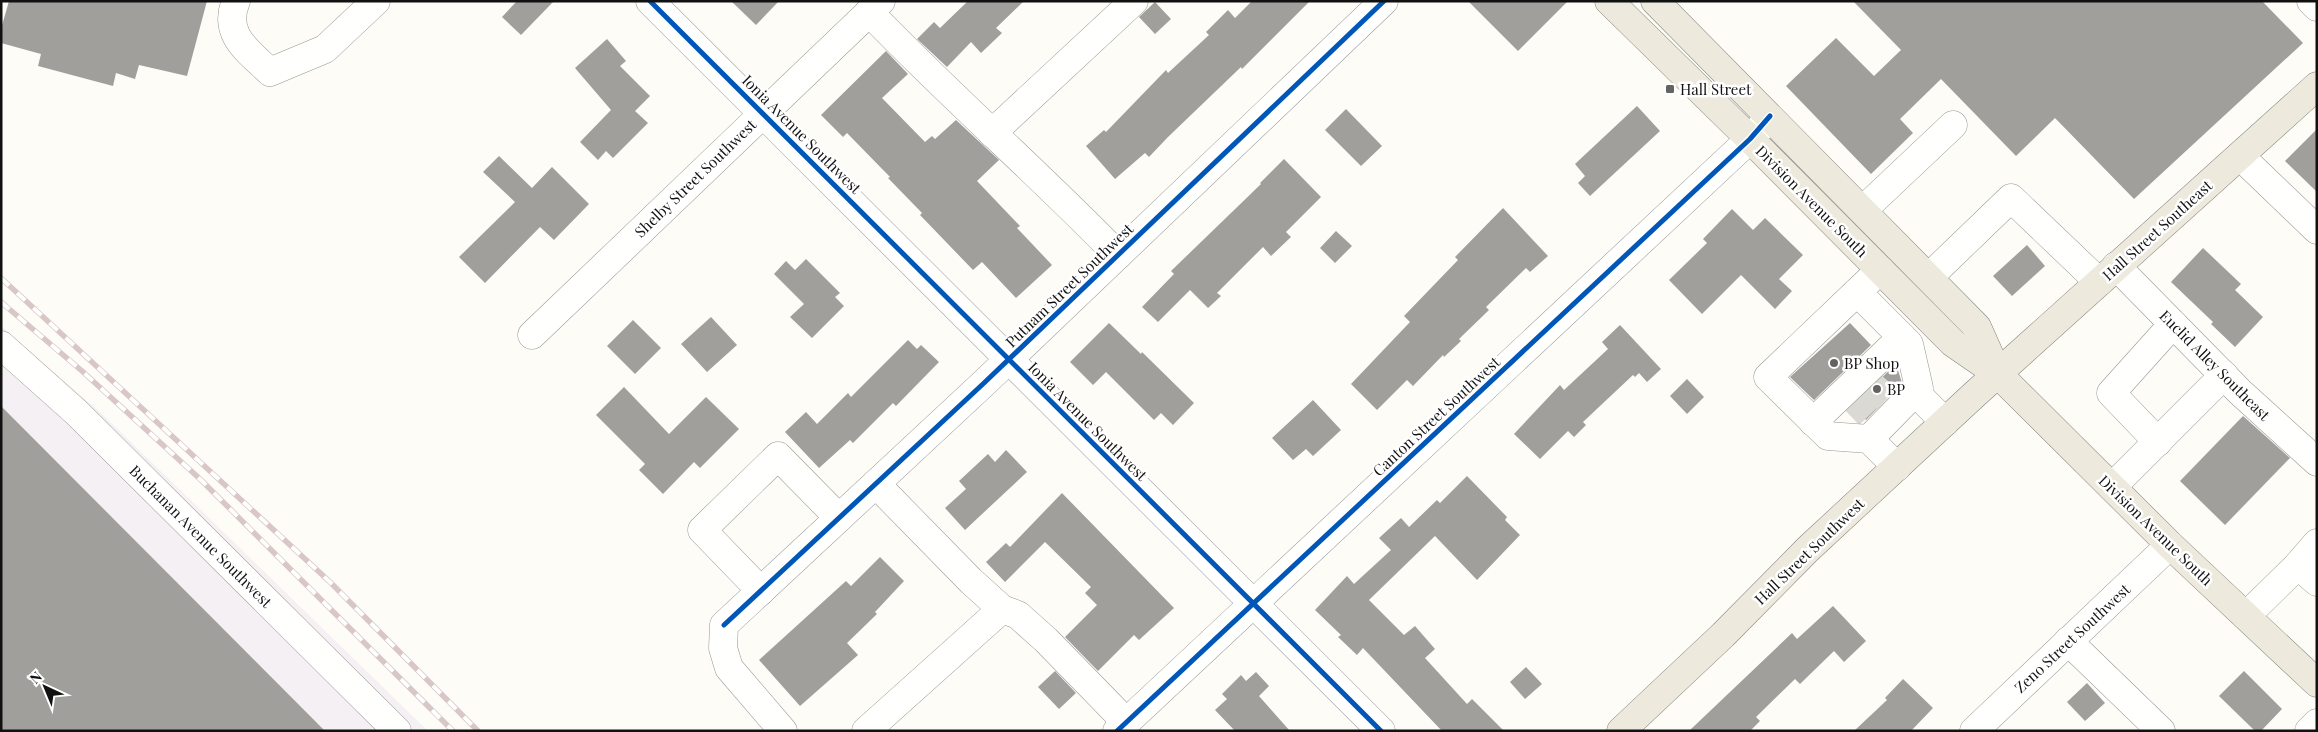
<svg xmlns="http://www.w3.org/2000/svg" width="2318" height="732" font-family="'Playfair Display',serif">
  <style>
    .industrial { fill: #f5f0f3 }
    .building { fill: #a19f9c }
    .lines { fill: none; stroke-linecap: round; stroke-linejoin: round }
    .minor-tunnel { stroke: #dad9d4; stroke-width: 28; stroke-dasharray: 28 14; stroke-linecap: butt }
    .minor-casing { stroke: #979795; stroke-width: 29 }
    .major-casing { stroke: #858482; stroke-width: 29 }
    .minor { stroke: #fffffe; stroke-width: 28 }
    .major { stroke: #ede9dc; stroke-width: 28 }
    .rail-casing { stroke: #d9c6c7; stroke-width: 5.5 }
    .rail { stroke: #fff; stroke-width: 4; stroke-dasharray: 11; stroke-linecap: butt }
    .cycleway-casing { stroke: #fff; stroke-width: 8 }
    .cycleway { stroke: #0057b8; stroke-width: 5 }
    .poi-dot { fill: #646362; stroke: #fff; stroke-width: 2 }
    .labels { text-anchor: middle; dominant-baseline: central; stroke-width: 5; stroke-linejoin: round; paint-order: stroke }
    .poi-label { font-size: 15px; fill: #111; stroke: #fff; text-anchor: start }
    .street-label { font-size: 15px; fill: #111; stroke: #fff }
  </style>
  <rect width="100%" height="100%" fill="#fdfcf7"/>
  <polygon class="industrial" points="1,326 103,415 428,731 1,731"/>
  <g class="building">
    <polygon points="9,1 207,1 187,76 139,65 135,79 116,73 113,86 38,66 41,54 1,43 1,29"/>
    <polygon points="517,1 554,1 521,35 502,17"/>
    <polygon points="731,1 779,1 756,25"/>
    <polygon points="968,1 1024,1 996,28 1002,33 981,53 971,42 947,67 917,39 934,22 940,28"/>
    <polygon points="1252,1 1310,1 1242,69 1241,67 1168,137 1149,157 1145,153 1115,179 1086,146 1104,130 1106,132 1166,70 1168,73 1209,35 1206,32 1228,10 1235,18"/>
    <polygon points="1468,1 1568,1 1518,51"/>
    <polygon points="1853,1 2262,1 2303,43 2134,199 2055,118 2016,156 1941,79 1900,119 1913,133 1871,174 1786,86 1836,38 1874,76 1901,50"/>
    <polygon points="1155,2 1171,19 1155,34 1139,17"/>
    <polygon points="607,39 626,61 620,66 650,96 635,111 648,123 613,158 606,151 598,160 580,142 611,110 575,68"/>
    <polygon points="886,51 908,74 882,98 925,142 932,136 935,139 956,120 999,160 977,181 1020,226 1017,228 1052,265 1016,298 982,262 973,270 920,215 922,213 888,178 890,177 847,133 843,137 821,115"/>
    <polygon points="1637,106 1660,131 1590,196 1578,183 1585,176 1575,164"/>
    <polygon points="1346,109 1382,146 1361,166 1325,130"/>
    <polygon points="2317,129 2317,192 2285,161"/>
    <polygon points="499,156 532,188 552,167 589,204 554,240 540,227 485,283 459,257 515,202 483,172"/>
    <polygon points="1284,159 1321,197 1286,232 1291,237 1271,256 1263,247 1217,293 1221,296 1208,308 1190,290 1158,322 1142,307 1174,274 1171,271 1261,184 1260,183"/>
    <polygon points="1503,208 1548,256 1530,272 1526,268 1486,307 1489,310 1459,339 1461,341 1444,357 1443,355 1413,386 1407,380 1377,410 1351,384 1410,322 1404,316 1458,260 1455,257"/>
    <polygon points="1732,209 1753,230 1765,218 1803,255 1779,279 1792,291 1775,309 1741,275 1702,314 1669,280 1707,243 1703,239"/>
    <polygon points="1336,231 1352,246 1335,263 1320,248"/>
    <polygon points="2027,245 2045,266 2012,296 1993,276"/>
    <polygon points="2203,248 2241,284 2235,290 2263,317 2235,347 2211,324 2213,322 2171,282"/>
    <polygon points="806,259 840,293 835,297 844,306 812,338 790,317 804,304 774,274 786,261 795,270"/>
    <polygon points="711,317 737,345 707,372 681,344"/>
    <polygon points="633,320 661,348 635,374 607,346"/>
    <polygon points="1109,323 1141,354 1142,352 1194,403 1173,425 1161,413 1154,420 1106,372 1093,385 1070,362"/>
    <polygon points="1850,323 1871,345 1814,400 1790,377"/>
    <polygon points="1620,325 1661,369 1647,382 1639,373 1635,377 1633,375 1583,422 1586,425 1574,437 1568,431 1540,459 1514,434 1560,385 1564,390 1608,349 1602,342"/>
    <polygon points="908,340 917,349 921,345 939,362 896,406 893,403 853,443 850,440 819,468 785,432 806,412 817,424 848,393 851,397"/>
    <polygon points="1896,364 1902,383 1866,420 1852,406"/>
    <polygon points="1687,379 1704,397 1687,414 1670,396"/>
    <polygon points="624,387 669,434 706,397 739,429 700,468 694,462 663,494 639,470 645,464 596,415"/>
    <polygon points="1313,400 1341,430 1313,456 1306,449 1293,460 1272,438"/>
    <polygon points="1,406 325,731 1,731"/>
    <polygon points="2243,416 2290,458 2225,525 2180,481"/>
    <polygon points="1006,450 1027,472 965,530 945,508 966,489 959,481 988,454 995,462"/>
    <polygon points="1467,476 1507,517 1505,520 1520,535 1477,580 1435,536 1369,600 1404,635 1415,626 1435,649 1425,658 1467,704 1472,699 1504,731 1442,731 1363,648 1357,655 1338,637 1341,635 1315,610 1347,576 1354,584 1391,550 1379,538 1401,518 1409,527 1437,500 1440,503"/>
    <polygon points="1062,493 1174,608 1139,640 1134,635 1098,671 1065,637 1097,605 1085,593 1091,587 1045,542 1005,582 986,562 1006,543 1010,547"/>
    <polygon points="880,557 904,581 875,612 877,614 847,643 858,655 800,706 759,660 846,581 851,586"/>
    <polygon points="1833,606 1866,641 1844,662 1834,651 1800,684 1795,679 1756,717 1760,721 1750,731 1689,731 1792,633 1797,639"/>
    <polygon points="1526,667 1542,684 1525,699 1510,682"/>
    <polygon points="1055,671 1076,693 1059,709 1038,687"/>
    <polygon points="2244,671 2282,709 2261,731 2255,731 2219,696"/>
    <polygon points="1256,672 1269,686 1259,696 1290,731 1235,731 1215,710 1227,699 1222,694 1241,675 1246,681"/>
    <polygon points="1903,679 1933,708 1911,731 1854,731 1887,700 1885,698"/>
    <polygon points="2087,683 2105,703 2085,721 2067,702"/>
  </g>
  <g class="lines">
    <g class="minor-tunnel">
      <polyline points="1866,380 1888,400"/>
      <polyline points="1850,395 1871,417"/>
    </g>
    <defs>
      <g id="minor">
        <path d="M236,1C222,34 248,51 270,72L325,49L376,1"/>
        <polyline points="650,1 1381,731"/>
        <polyline points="2311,1 2317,7"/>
        <path d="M869,12C950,96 1037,172 1118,255"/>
        <polyline points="992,133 1134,1"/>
        <polyline points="2240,156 2317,230"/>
        <polyline points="1863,210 1953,125"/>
        <polyline points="2116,266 2240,392 2317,462"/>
        <polyline points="1880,270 1768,377 1828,436 1869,439 1897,467"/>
        <polyline points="1929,277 2011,198 2099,282"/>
        <polyline points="1857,292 1909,344 1919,388 1869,439"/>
        <polyline points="532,335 881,1"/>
        <polyline points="1,345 76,412 397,731"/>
        <polyline points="1915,392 1945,422"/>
        <polyline points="1813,422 1902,337"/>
        <polyline points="2158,442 2111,393 2173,324"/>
        <polyline points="876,484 971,581 1002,609 1018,615 1046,640 1126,722"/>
        <polyline points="2112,487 2224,375"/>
        <polyline points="2298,565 2317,543"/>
        <polyline points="761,591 702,530 778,456 839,518"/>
        <polyline points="2246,616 2298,565 2317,582"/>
        <polyline points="2068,641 2161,731"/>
        <polyline points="783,731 729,668 723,648 724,625 984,383 1384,1"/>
        <polyline points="866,731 1002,609"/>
        <polyline points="1117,731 1750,139 1766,121"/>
        <polyline points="1974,731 2170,545"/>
        <polyline points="2309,731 2317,723"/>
      </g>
      <g id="major">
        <polyline points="1609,1 1750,139 1953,343 1998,374 2170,545 2317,683"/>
        <polyline points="1655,1 1977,327 1998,374"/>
        <polyline points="1621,731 1723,635 1808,549 1975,394 2317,86"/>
      </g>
    </defs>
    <use href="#minor" class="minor-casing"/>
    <use href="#major" class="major-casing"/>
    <use href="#minor" class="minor"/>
    <use href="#major" class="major"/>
    <defs>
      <g id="rail">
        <polyline points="1,278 330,582 478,731"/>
        <polyline points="1,302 82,371 200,479 453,731"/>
      </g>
    </defs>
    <use href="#rail" class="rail-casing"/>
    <use href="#rail" class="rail"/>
    <defs>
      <g id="cycleway">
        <polyline points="650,1 1381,731"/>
        <polyline points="724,625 984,383 1384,1"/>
        <polyline points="1117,731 1750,139 1770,116"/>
      </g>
    </defs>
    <use href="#cycleway" class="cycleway-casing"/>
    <use href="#cycleway" class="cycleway"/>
  </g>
  <g class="poi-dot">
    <rect x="1665" y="84" width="10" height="10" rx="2.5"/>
    <circle cx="1834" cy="363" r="5"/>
    <circle cx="1877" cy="389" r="5"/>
  </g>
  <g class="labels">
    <g class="poi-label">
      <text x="1680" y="89">Hall Street</text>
      <text x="1844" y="363">BP Shop</text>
      <text x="1887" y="389">BP</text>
    </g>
    <g class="street-label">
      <text transform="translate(802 134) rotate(45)">Ionia Avenue Southwest</text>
      <text transform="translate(695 178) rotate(-44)">Shelby Street Southwest</text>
      <text transform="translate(1812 201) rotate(45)">Division Avenue South</text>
      <text transform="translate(2157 230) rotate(-42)">Hall Street Southeast</text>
      <text transform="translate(1069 285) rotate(-44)">Putnam Street Southwest</text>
      <text transform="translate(2215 365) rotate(45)">Euclid Alley Southeast</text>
      <text transform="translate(1436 416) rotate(-43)">Canton Street Southwest</text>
      <text transform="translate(1088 421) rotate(45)">Ionia Avenue Southwest</text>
      <text transform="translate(2156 530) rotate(44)">Division Avenue South</text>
      <text transform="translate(201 536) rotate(45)">Buchanan Avenue Southwest</text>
      <text transform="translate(1809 551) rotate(-44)">Hall Street Southwest</text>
      <text transform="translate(2072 638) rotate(-43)">Zeno Street Southwest</text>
    </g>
  </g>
  <rect width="2318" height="732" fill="none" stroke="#111111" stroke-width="5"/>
  <g transform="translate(45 687) rotate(316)" stroke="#ffffff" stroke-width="4" paint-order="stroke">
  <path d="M0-4L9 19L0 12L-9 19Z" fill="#111111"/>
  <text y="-8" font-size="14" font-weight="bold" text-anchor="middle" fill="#111111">N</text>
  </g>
</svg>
